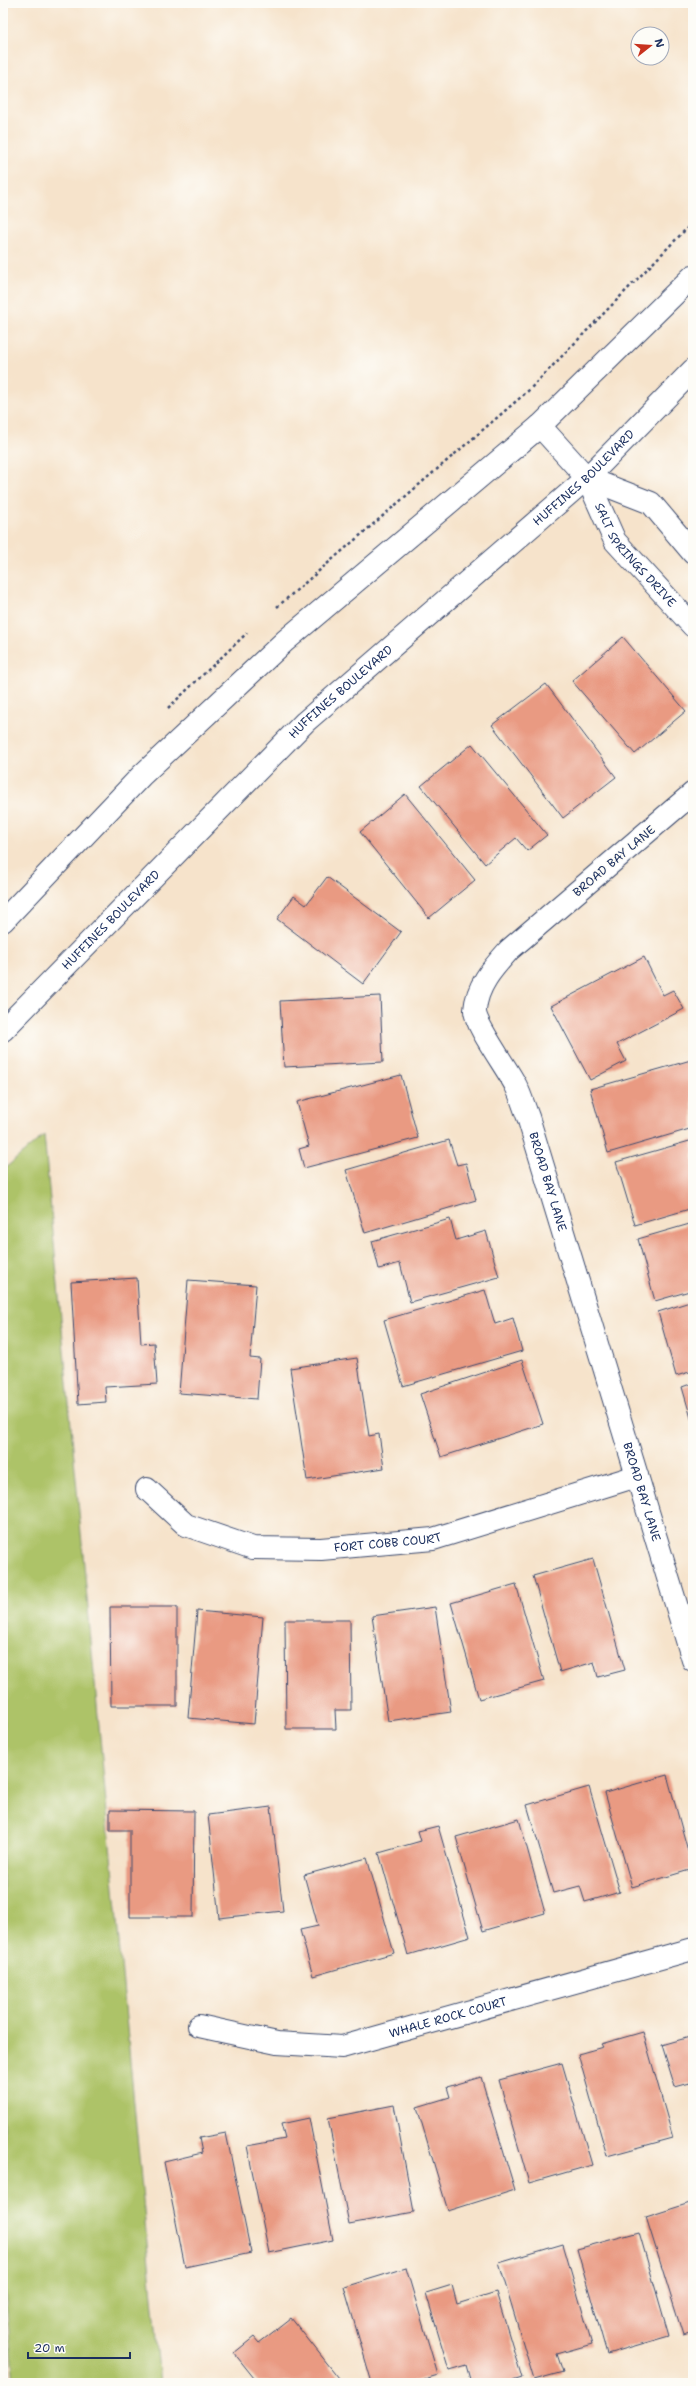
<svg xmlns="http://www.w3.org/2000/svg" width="696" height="2386" font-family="'Shantell Sans',sans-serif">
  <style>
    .green { fill: #adc368; stroke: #647963 }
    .building { fill: #e99a82 }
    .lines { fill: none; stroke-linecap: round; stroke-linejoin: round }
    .minor-casing { stroke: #3c4a6e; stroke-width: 24 }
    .secondary-casing { stroke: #3c4a6e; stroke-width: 24 }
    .path { stroke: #3c4a6e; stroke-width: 2.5; stroke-dasharray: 3 3; stroke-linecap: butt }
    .minor { stroke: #fff; stroke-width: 22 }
    .secondary { stroke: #fff; stroke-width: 22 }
    .labels { text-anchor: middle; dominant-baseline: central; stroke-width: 3; stroke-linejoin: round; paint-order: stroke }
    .street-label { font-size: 12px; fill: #1b2f5e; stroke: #fdfcf7 }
  </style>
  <rect width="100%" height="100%" fill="#fdfcf7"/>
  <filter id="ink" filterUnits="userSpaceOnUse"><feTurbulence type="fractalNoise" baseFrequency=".025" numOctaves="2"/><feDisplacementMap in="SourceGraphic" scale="8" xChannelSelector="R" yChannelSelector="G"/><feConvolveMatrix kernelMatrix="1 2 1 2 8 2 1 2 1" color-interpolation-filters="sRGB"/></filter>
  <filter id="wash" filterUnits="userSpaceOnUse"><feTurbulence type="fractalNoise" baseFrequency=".012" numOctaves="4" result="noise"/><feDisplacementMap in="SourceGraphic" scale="16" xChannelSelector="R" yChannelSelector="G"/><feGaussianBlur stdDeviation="0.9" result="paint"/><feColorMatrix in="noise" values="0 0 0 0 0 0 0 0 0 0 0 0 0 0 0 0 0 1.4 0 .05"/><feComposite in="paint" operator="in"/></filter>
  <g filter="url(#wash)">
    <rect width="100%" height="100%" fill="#f6e3cb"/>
    <polygon class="green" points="44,1135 160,2383 14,2383 3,2272 3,1170"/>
    <g id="blocks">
      <g class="building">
        <polygon points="623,637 686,711 635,754 572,681"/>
        <polygon points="546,684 616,777 563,818 492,725"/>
        <polygon points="472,744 547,835 527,851 516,838 485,864 421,786"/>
        <polygon points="405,794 475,880 429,918 360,832"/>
        <polygon points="327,877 401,932 363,984 277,919 294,896 306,905"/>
        <polygon points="644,957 663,995 673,990 684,1009 617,1044 626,1061 590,1080 551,1006"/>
        <polygon points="380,996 383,1062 284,1067 280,1001"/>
        <polygon points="691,1060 693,1128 608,1153 590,1089"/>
        <polygon points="401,1075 418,1138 304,1168 299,1149 309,1146 297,1102"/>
        <polygon points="449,1140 457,1165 466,1163 476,1200 365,1233 346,1170"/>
        <polygon points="693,1140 693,1208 635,1225 616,1162"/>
        <polygon points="450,1219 456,1240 486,1231 499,1277 410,1302 400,1263 379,1269 372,1241"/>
        <polygon points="693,1223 693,1290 655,1301 638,1239"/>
        <polygon points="137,1278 141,1344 154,1343 157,1384 105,1387 106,1402 78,1404 71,1282"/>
        <polygon points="188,1280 256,1285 250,1358 260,1359 257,1399 179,1393"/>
        <polygon points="485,1290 495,1324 513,1318 522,1351 403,1386 384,1320"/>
        <polygon points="693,1301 693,1371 676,1376 658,1312"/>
        <polygon points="357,1358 369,1436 379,1434 384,1468 307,1480 290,1368"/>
        <polygon points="522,1360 543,1424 441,1457 420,1394"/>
        <polygon points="693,1383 693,1425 682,1387"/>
        <polygon points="593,1559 625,1670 598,1677 594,1662 560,1672 533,1576"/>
        <polygon points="516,1584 544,1681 479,1699 451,1603"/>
        <polygon points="110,1607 177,1607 177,1706 111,1706"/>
        <polygon points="435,1607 451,1712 388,1721 372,1616"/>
        <polygon points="197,1611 263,1617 254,1724 188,1718"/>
        <polygon points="285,1620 350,1620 351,1710 335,1710 336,1729 286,1729"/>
        <polygon points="667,1775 693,1869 632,1887 605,1793"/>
        <polygon points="589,1787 620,1892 585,1902 580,1886 553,1893 527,1805"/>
        <polygon points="271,1807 283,1911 219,1918 208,1815"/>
        <polygon points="110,1810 194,1811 193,1917 130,1917 130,1830 110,1830"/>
        <polygon points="519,1819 545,1913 483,1931 456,1837"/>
        <polygon points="438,1826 470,1937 408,1955 379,1853 421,1841 418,1831"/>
        <polygon points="367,1858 394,1953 313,1976 300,1930 318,1926 304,1875"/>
        <polygon points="643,2032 673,2138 607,2156 578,2054 603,2047 601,2044"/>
        <polygon points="693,2036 693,2092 690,2083 675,2087 662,2045"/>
        <polygon points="562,2063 592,2165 529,2183 499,2080"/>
        <polygon points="481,2077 515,2190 448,2211 417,2107 450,2097 447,2087"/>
        <polygon points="394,2105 414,2212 349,2224 328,2118"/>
        <polygon points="309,2118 333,2240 269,2253 247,2146 285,2139 281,2124"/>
        <polygon points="226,2133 251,2253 185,2267 164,2162 202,2153 199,2138"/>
        <polygon points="693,2202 693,2332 683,2335 646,2217"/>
        <polygon points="639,2232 669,2336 607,2354 577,2249"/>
        <polygon points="563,2244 592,2344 557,2354 563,2372 534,2380 499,2263"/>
        <polygon points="406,2268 438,2375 411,2383 372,2383 344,2287"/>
        <polygon points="452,2285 457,2304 496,2292 522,2378 506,2383 471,2383 466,2365 449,2370 426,2293"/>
        <polygon points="291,2318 343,2383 258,2383 234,2353 254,2337 259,2343"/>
      </g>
    </g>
  </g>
  <g filter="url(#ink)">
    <use href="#blocks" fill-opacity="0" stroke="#3c4a6e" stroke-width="1"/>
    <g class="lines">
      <defs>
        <g id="minor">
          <path id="s1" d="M540,426L587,478L615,541L693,626"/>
          <polyline points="587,478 651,503 693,553"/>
          <path id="s2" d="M693,793L509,950C493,968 477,985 475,1010C474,1024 509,1071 516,1086C521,1096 524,1107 528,1117L693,1660"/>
          <path id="s3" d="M147,1489L186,1525L253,1548L321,1549L433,1539L637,1476"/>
          <path id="s4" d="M199,2026L277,2043L342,2047L693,1949"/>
        </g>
        <g id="secondary">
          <polyline points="3,921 142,775 285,641 540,426 693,276"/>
          <path id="s5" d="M3,1030L305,722L587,478L693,370"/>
        </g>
      </defs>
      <use href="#minor" class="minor-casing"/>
      <use href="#secondary" class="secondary-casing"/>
      <g class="path">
        <polyline points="277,607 528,391 693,222"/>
        <polyline points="168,708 247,633"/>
      </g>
      <use href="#minor" class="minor"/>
      <use href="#secondary" class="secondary"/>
    </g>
  </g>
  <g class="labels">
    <g class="street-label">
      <text stroke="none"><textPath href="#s5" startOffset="802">HUFFINES BOULEVARD</textPath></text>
      <text stroke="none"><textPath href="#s1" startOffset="162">SALT SPRINGS DRIVE</textPath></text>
      <text stroke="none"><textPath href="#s5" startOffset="478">HUFFINES BOULEVARD</textPath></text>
      <text transform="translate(614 861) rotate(-40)">BROAD BAY LANE</text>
      <text stroke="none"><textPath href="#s5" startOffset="154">HUFFINES BOULEVARD</textPath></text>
      <text stroke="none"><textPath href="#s2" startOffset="500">BROAD BAY LANE</textPath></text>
      <text stroke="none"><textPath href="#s2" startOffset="824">BROAD BAY LANE</textPath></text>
      <text stroke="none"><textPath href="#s3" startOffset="259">FORT COBB COURT</textPath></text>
      <text stroke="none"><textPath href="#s4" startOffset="255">WHALE ROCK COURT</textPath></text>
    </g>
  </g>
  <rect width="696" height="2386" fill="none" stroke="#fdfcf7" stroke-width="16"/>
  <g transform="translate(650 46) rotate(73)"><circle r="19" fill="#fdfcf7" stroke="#a3aaba"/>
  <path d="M0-3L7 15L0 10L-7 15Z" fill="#c8321e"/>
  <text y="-6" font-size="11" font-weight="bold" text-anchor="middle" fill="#1b2f5e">N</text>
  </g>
  <path d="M28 2352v6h102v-6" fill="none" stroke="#1b2f5e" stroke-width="2"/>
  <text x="34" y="2352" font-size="12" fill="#1b2f5e" stroke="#fdfcf7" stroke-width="3" paint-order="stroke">20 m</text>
</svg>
